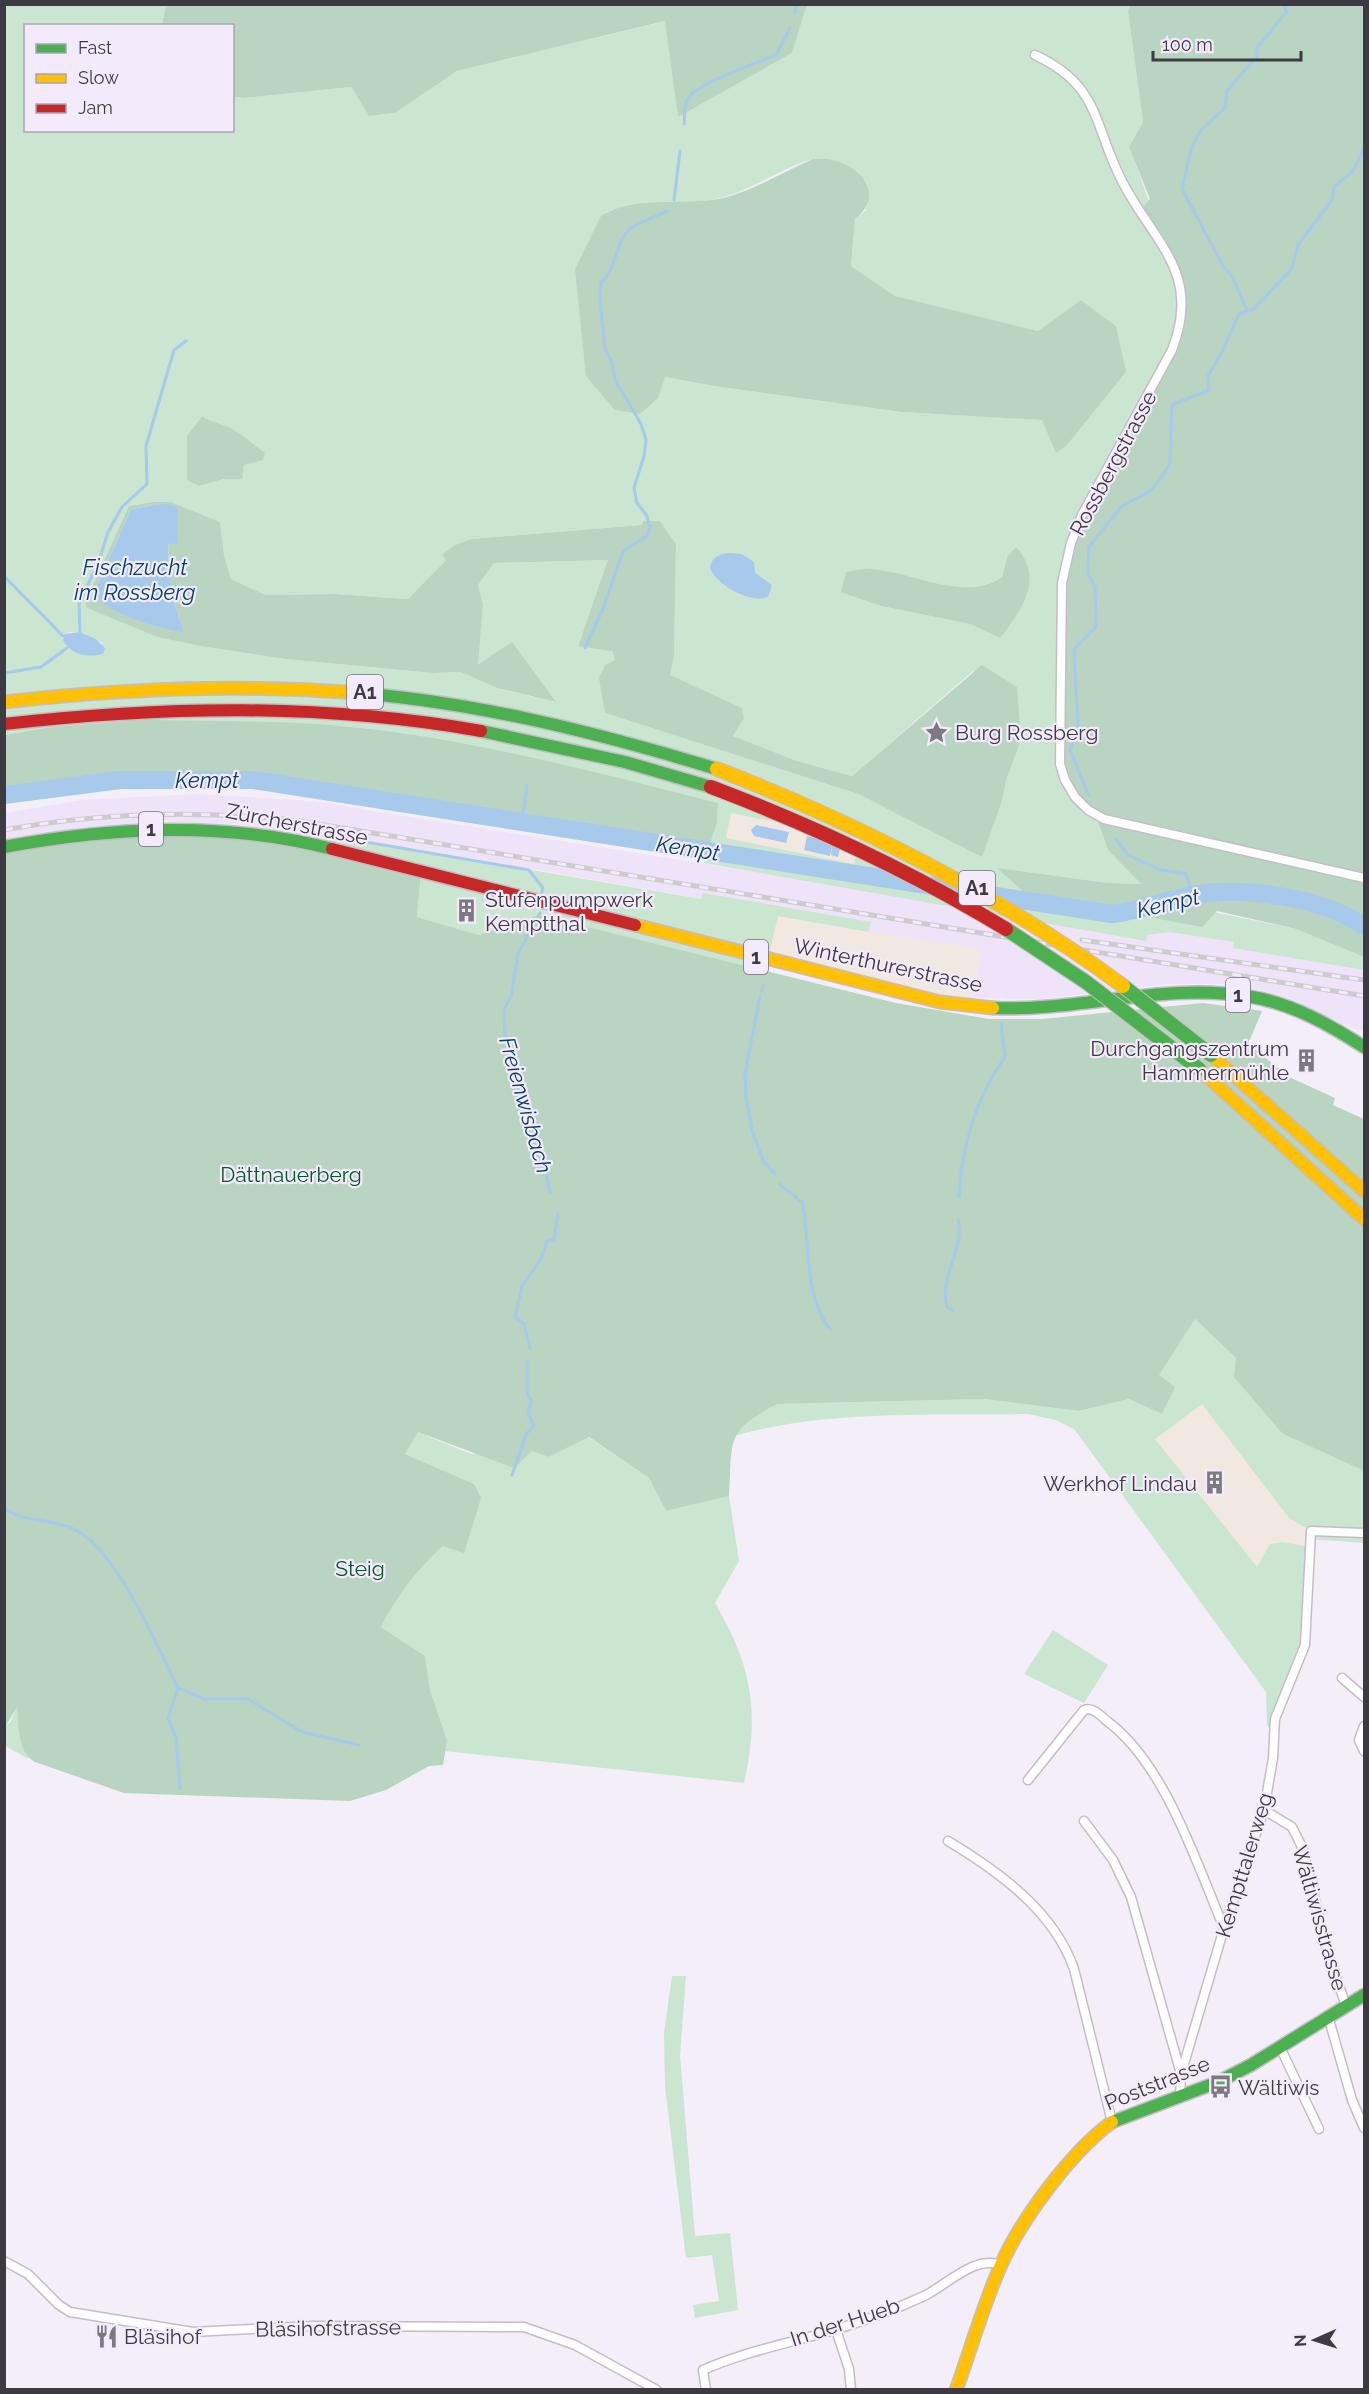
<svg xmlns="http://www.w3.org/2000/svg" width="1369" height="2394" font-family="Raleway,sans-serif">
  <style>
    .industrial { fill: #f0e8e1; fill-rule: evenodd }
    .built { fill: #eee3f8 }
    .green { fill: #cae5d0; fill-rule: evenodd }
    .forest { fill: #b9d4c0; fill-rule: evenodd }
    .water { fill: #a7c9eb }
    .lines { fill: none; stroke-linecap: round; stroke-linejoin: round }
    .stream { stroke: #a7c9eb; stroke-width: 3 }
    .river { stroke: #a7c9eb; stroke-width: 18 }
    .street-casing { stroke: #c3bec6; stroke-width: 11 }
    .fast-casing { stroke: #c3bec6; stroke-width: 15 }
    .slow-casing { stroke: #c3bec6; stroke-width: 15 }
    .jam-casing { stroke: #c3bec6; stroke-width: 15 }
    .street { stroke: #fdfcfe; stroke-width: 8 }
    .fast { stroke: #4caf50; stroke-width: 12 }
    .slow { stroke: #ffc107; stroke-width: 12 }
    .jam { stroke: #c62828; stroke-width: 12 }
    .rail-casing { stroke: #cdcbce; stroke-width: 5 }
    .rail { stroke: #f3eafc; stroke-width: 3; stroke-dasharray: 9; stroke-linecap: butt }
    .fast-bridge-casing { stroke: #c8bcc0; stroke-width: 16; stroke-linecap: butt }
    .slow-bridge-casing { stroke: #c8bcc0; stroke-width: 16; stroke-linecap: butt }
    .jam-bridge-casing { stroke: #c8bcc0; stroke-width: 16; stroke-linecap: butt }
    .fast-bridge { stroke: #4caf50; stroke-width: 14 }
    .slow-bridge { stroke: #ffc107; stroke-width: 14 }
    .jam-bridge { stroke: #c62828; stroke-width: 14 }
    .labels { text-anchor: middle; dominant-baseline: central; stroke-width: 4.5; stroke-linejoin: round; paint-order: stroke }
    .shield { fill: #f3eafc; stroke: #746f7a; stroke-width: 1.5 }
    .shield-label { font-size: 20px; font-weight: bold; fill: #3e3a42 }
    .street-label { font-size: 21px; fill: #3e3a42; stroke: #f3eafc }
    .poi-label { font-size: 21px; fill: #3e3a42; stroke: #f3eafc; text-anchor: start }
    .park-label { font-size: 21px; fill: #025a25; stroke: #f3eafc }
    .water-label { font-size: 22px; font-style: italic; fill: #023f69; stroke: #f3eafc }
  </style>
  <rect width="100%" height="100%" fill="#f3eef8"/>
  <g class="industrial">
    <path d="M731,812L859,839L854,864L726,838ZM756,825L788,831L786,843L754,836L752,827Z"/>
    <polygon points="777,915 981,949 971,1006 768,959"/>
    <polygon points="1202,1403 1289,1518 1311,1531 1310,1547 1283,1542 1257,1568 1155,1439"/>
  </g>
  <polygon class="built" points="198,794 313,801 373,811 832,884 1145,941 1147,935 1169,932 1234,942 1234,948 1364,970 1364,1031 1349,1027 1297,1001 1261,990 1222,984 1167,984 1041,999 973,998 981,949 869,932 870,922 703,894 702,899 344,836 309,832 308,836 237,824 166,821 97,826 5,840 5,813 83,800"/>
  <g class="green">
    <path d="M5,5H166L162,25L26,26V130H232L233,97L245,98L351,87L369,116L395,113L457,71L666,21L678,116L792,53L807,5H1130L1128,13L1143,122L1129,147C1149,196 1162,246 1181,296L1095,814L1108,850L1141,884L1108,883L998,868L1296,929L1364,957V970L1233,948L1234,942L1169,932L1147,935L1146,941L704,863L717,823L718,803C606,775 494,746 380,730C354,726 326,726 299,724C200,718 103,719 5,735ZM817,158C838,160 855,167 867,184L866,210L855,219L851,266L895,296L1038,331L1081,300L1116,326L1043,420L901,412L714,386L665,377L606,212C646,197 684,209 724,197C756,188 786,165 817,158ZM202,416L215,425L237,432L247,442L264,451L244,465L241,479H224L199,486L187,436ZM153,502H171L220,522L224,555L231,579L266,595L335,594L408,599L446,560L443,555L455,545L471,539L641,525L645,521H660L676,544L674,657L670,676L742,708L744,718L733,736L797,761L852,776L973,671L1021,740L1005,780L1002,801L982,856L858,794L605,713L615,660L611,650L578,645L609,560L494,563L478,585L483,604L477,664L512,643L555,702L497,688L460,672L433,673L285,659L200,646L157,637L87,608L85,602L129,506ZM1016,547L1000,638L970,624L881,606L842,591L846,572C854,571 862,568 869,569C911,571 964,603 1002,577L1007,557ZM71,632L84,633L102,643V655C83,656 73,654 62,638L64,634ZM731,813L859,839L854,864L726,838Z"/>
    <polygon points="328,835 701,899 703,893 871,922 869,932 778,916 765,971 539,915 479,935 417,917 421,872 325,847"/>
    <path d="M1195,1319L1236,1358L1283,1434L1364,1471V1543L1310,1539L1311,1531L1289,1518L1202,1404L1155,1439L1257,1567L1270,1544L1283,1542L1310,1547L1305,1645L1273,1733L1267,1725L1266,1692L1075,1430L1056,1420L1028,1414C931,1416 827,1409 734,1436L749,1419L777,1404L984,1399L1079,1411L1129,1399L1162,1414L1158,1375Z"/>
    <path d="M418,1432L471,1454L532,1451L548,1457L588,1437L649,1478L666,1511L729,1496L739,1561L715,1603C752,1666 760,1712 744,1783L445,1751L447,1740L430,1690L425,1656L381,1627L394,1602L423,1564L443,1546L474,1484L405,1454Z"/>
    <polygon points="1053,1630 1108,1665 1084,1703 1024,1674"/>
    <polygon points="17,1705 21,1742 29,1759 5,1746 5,1727 11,1721"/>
    <polygon points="672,1976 686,1976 680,2055 695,2236 730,2233 738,2310 695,2318 693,2305 719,2301 712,2255 686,2258 665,2086 664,2033"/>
  </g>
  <g class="forest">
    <polygon points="166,5 166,4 807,5 792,53 678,117 665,21 457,71 395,113 369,116 351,87 245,98 233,97 232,26 162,25"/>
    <polygon points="1130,5 1364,5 1364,957 1296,929 1217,911 1202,927 1026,894 997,868 1108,883 1141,884 1108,850 1095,814 1088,810 1062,772 1060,613 1071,543 1178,333 1177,275 1140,211 1150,199 1129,147 1143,122 1128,12"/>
    <path d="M813,159C848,154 892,189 855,219L851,266L895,296L1038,331L1081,300L1116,326L1126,372L1066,446L1056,453L1042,420L901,412L714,386L665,377L658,398L640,414L615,410L586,376L575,269L601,216C633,195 681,206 719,199C752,192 782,172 813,159Z"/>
    <path d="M202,416C213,423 227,425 237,432C247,438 254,446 265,452L263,460L244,465L242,479H224L199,486L187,480V436Z"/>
    <path d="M153,502H171L220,522L224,555L231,579L266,595L335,594L408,599L446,560L442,555L455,545L471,539L641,525L644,521H660L676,544L674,657L670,675L742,708L744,718L733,736L797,761L852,776L982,665L1017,687L1021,740L1006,780L1002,801L982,857L858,794L605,713L599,678L605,665L615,660L612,651L578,646L608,560L494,563L478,585L483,604L478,664L512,642L556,702L497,688L460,672L433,673L285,659L200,646L157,637L87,608L85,602L129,506ZM161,504L178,543H168C169,574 171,602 184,630C150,625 125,616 95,597L94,593L131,509Z"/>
    <path d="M1016,547C1045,579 1022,609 1000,638L970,624L881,606L841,592L846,572C854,571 862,568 870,569C911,571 965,603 1002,577L1007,557Z"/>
    <path d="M143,720C222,721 302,720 380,730C494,745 607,775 718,803L717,823L710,844L525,825L256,787L169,783L71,793L22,787L5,790V735L52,727Z"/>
    <path d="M218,830L421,872L417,917L479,935L539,915L896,1003L989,1019H1042L1203,1003L1262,1011L1248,1044L1289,1077L1335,1098L1333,1105L1364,1119V1471L1283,1434L1234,1377L1236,1358L1195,1319L1159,1375L1175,1387L1162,1414L1129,1399L1079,1411L984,1399L777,1404C724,1432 733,1440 729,1496L666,1511L649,1478L589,1437L548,1457L532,1451L514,1468L418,1432L405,1454L474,1484L481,1498L464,1553L443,1546C417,1569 397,1596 381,1627L425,1656L430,1690L447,1740L443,1765L429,1766L386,1790L350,1801L124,1793L35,1762C17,1752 19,1725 17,1707L5,1727V847Z"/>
  </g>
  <g class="water">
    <path d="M161,504L173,505L178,509V543L168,544C169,574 171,602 184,630L183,632C161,628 104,614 94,593L131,509Z"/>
    <path d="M731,553L742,554L754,562L755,573L772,585L768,597C751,604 716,585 710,568C711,557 721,553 731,553Z"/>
    <path d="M80,632L96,639L105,648L103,654C89,658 70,655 63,640L64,634Z"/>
    <polygon points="756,825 789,832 786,843 754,836 751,830"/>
    <polygon points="807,836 841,844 838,857 831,855 832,845 830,856 804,850"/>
  </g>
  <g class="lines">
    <g class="stream">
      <polyline points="795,13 796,4"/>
      <path d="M684,124C685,117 684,106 687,100C696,83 757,63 776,55L790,28"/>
      <polyline points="674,200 680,151"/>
      <path d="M1247,310L1232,276L1223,266L1182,189L1191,149L1201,130L1225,108L1227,91L1257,56V47C1269,36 1275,24 1286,13L1285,7L1288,4"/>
      <polyline points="4,576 63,636"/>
      <polyline points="80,632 79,604 99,561 108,532 122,507 147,484 146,446 174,350 186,341"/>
      <path d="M585,648L602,611L623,551L647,536L650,527L647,516L637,503L634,488L644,456L646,440L641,424L615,380L612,362L605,350L600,299L601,282C618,269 614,241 631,228C641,221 656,217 667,211"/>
      <polyline points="4,673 41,667 67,648"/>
      <polyline points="1089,796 1070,750 1078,728 1074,649 1096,627 1095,587 1088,573 1089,547 1121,507 1152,490 1170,464 1172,405 1209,390 1208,376 1222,352 1239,314 1254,309 1292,268 1298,245 1332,200 1334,187 1353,171 1364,149"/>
      <polyline points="347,802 348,793"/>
      <polyline points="522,821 527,785"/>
      <polyline points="342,834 343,838 529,870 543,888 542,892"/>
      <polyline points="1116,839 1128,855 1161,870 1186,874 1192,895"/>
      <polyline points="540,913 518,954 511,996 504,1010 505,1034 517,1060 519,1096 536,1124 550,1192"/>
      <polyline points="762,991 763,986"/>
      <polyline points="760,996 745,1074 746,1097 752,1130 763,1160 775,1174"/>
      <path d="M779,1184L802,1202C811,1242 803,1298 831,1330"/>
      <path d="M959,1197C961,1148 976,1097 1005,1057L1001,1024"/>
      <path d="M953,1311L947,1307C938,1279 965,1249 958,1220"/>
      <polyline points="530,1348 524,1324 515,1317 522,1286 541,1259 547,1241 554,1240 558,1213"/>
      <polyline points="512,1475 527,1433 534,1426 528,1413 531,1401 527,1392 527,1361"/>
      <path d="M4,1508C23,1523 53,1518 74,1529C117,1550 157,1646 178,1688L168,1718L176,1738L180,1789"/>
      <polyline points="179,1688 204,1699 248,1699 302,1732 359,1745"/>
    </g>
    <path class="river" d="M4,795L120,780H253L1112,914C1142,911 1164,900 1192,895C1244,886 1320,897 1364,926"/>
    <defs>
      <g id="street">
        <path d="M1035,55C1102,86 1093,127 1123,183C1155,244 1202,273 1172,350L1082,515L1071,543L1062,583L1060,764L1065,780L1075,797L1088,810L1104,819L1364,878"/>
        <polyline points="1342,1678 1364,1697"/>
        <polyline points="1364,1726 1359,1740 1364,1751"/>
        <path d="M1028,1780L1084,1710C1093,1707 1100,1715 1107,1721C1165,1764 1196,1862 1224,1928"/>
        <polyline points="1264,1810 1292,1827 1303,1849 1326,1947 1346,2006"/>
        <polyline points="1084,1821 1113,1860 1131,1897 1181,2074 1180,2097"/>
        <path d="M948,1841C998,1871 1054,1911 1074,1969L1112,2122"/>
        <polyline points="1328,2016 1352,2100 1364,2128"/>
        <polyline points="1280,2047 1319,2129"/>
        <polyline points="1181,2074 1224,1928 1264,1810 1273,1758 1275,1719 1305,1645 1311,1531 1364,1533"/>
        <polyline points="4,2261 28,2274 59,2305 70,2312 193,2332 312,2326 524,2327 575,2345 657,2390"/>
        <polyline points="836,2330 849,2369 851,2390"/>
        <path d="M706,2390L703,2370C746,2351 790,2343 834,2330C864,2321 896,2309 924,2296C947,2285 974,2255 1001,2265"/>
      </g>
      <g id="fast">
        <path d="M345,692C472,701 596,732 717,769"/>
        <polyline points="481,731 625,762 711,787"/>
        <path d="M4,847C113,827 223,821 332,849"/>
        <path d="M993,1008C1080,1012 1166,981 1252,997C1293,1004 1330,1025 1364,1047"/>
        <polyline points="1112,2122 1218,2082 1251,2065 1364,1995"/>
      </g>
      <g id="slow">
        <path d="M4,702C118,689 230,684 345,692"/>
        <polyline points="635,925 940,1002 993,1008"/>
        <polyline points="1211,1055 1364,1191"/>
        <polyline points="1199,1069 1364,1219"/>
        <path d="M956,2390C971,2349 983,2305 1001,2265C1021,2219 1072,2151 1112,2122"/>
      </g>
      <g id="jam">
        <path d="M4,724C164,706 322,703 481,731"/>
        <polyline points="332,849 635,925"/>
      </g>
    </defs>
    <use href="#street" class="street-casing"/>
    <use href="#fast" class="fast-casing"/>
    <use href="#slow" class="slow-casing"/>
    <use href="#jam" class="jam-casing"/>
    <use href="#street" class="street"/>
    <use href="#fast" class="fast"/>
    <use href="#slow" class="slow"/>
    <use href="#jam" class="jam"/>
    <defs>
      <g id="rail">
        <path d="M4,830C102,812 202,810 300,821L1364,996"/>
        <polyline points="1082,940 1364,980"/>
      </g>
    </defs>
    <use href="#rail" class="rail-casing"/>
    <use href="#rail" class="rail"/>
    <defs>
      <g id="fast-bridge">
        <polyline points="1006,929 1086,982 1199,1069"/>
        <polyline points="1123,986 1211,1055"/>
      </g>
      <path id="slow-bridge" d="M717,769C861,825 998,894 1123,986"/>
      <path id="jam-bridge" d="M711,787C814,826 912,872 1006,929"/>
    </defs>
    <use href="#fast-bridge" class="fast-bridge-casing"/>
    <use href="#slow-bridge" class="slow-bridge-casing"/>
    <use href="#jam-bridge" class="jam-bridge-casing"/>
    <use href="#fast-bridge" class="fast-bridge"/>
    <use href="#slow-bridge" class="slow-bridge"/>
    <use href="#jam-bridge" class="jam-bridge"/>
  </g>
  <defs>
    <symbol id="sight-bare" viewBox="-9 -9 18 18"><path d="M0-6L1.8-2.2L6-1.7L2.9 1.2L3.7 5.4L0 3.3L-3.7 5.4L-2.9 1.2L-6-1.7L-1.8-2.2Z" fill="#7d7982" stroke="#f3eafc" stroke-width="2.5" paint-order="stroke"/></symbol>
    <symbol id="building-bare" viewBox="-9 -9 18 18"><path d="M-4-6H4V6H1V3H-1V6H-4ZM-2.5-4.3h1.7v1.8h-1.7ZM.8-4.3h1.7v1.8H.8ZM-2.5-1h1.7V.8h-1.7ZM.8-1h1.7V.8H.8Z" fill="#7d7982" stroke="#f3eafc" stroke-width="2.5" paint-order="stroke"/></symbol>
    <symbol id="bus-bare" viewBox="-9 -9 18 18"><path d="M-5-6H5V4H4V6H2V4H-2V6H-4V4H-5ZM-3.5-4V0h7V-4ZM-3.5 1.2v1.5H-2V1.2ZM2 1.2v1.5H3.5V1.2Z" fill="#7d7982" stroke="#f3eafc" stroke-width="2.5" paint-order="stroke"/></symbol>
    <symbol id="restaurant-bare" viewBox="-9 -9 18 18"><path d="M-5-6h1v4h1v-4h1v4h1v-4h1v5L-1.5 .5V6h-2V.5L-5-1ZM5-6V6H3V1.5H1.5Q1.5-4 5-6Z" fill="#7d7982" stroke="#f3eafc" stroke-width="2.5" paint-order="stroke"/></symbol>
  </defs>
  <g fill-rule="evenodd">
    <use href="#sight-bare" x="920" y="716" width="33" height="33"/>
    <use href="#building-bare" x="450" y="894" width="33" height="33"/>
    <use href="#building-bare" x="1290" y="1044" width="33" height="33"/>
    <use href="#building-bare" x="1198" y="1466" width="33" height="33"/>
    <use href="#bus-bare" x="1204" y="2070" width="33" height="33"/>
    <use href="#restaurant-bare" x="90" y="2320" width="33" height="33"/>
  </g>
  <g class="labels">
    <g class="shield">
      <rect x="347" y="675" width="36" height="34" rx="4.5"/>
      <rect x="139" y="812" width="24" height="34" rx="4.5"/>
      <rect x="959" y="871" width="36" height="34" rx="4.5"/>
      <rect x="744" y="940" width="24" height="34" rx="4.5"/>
      <rect x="1226" y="978" width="24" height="34" rx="4.5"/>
    </g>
    <g class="shield-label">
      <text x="365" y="692">A1</text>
      <text x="151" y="829">1</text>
      <text x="977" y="888">A1</text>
      <text x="756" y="957">1</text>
      <text x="1238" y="995">1</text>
    </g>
    <g class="street-label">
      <text transform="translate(1113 463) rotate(-62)">Rossbergstrasse</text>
      <text transform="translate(297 824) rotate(11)">Zürcherstrasse</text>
      <text transform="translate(888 965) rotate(12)">Winterthurerstrasse</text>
      <text transform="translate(1244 1865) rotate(-73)">Kempttalerweg</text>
      <text transform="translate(1320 1918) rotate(74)">Wältiwisstrasse</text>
      <text transform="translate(1157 2083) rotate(-22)">Poststrasse</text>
      <text transform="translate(845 2322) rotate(-18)">In der Hueb</text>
      <text transform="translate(328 2328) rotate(-1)">Bläsihofstrasse</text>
    </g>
    <g class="poi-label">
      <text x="955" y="732">Burg Rossberg</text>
      <text x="485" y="899">Stufenpumpwerk<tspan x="485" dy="24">Kemptthal</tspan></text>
      <text x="1289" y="1048" text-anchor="end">Durchgangszentrum<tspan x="1289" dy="24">Hammermühle</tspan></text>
      <text x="1197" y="1483" text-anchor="end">Werkhof Lindau</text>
      <text x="1238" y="2087">Wältiwis</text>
      <text x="124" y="2336">Bläsihof</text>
    </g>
    <g class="park-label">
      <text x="291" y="1174">Dättnauerberg</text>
      <text x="360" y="1568">Steig</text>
    </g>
    <g class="water-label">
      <text x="135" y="567">Fischzucht<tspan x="135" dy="25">im Rossberg</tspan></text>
      <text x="207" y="780">Kempt</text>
      <text transform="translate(688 848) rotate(9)">Kempt</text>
      <text transform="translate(1168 903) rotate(-13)">Kempt</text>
      <text transform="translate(526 1105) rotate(74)">Freienwisbach</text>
    </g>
  </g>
  <rect width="1369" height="2394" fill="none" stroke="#3e3a42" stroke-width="12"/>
  <rect x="24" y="24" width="210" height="108" fill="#f3eafc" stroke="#aba4b2" stroke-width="1.5"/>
  <rect x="36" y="44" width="30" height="9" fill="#4caf50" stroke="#aba4b2" stroke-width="1.5"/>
  <text x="78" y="54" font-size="18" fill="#3e3a42">Fast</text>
  <rect x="36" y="74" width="30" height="9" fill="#ffc107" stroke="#aba4b2" stroke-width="1.5"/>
  <text x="78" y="84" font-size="18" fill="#3e3a42">Slow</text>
  <rect x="36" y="104" width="30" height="9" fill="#c62828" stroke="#aba4b2" stroke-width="1.5"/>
  <text x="78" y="114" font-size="18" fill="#3e3a42">Jam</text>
  <g transform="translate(1315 2340) rotate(267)" stroke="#f3eafc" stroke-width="4.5" paint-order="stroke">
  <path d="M0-4.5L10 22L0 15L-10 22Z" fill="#3e3a42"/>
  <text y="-9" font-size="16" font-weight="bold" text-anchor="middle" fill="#3e3a42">N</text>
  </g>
  <path d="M1153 51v9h148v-9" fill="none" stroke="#3e3a42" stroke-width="3"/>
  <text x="1162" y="51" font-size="18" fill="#3e3a42" stroke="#f3eafc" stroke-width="4.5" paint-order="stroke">100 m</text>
</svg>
